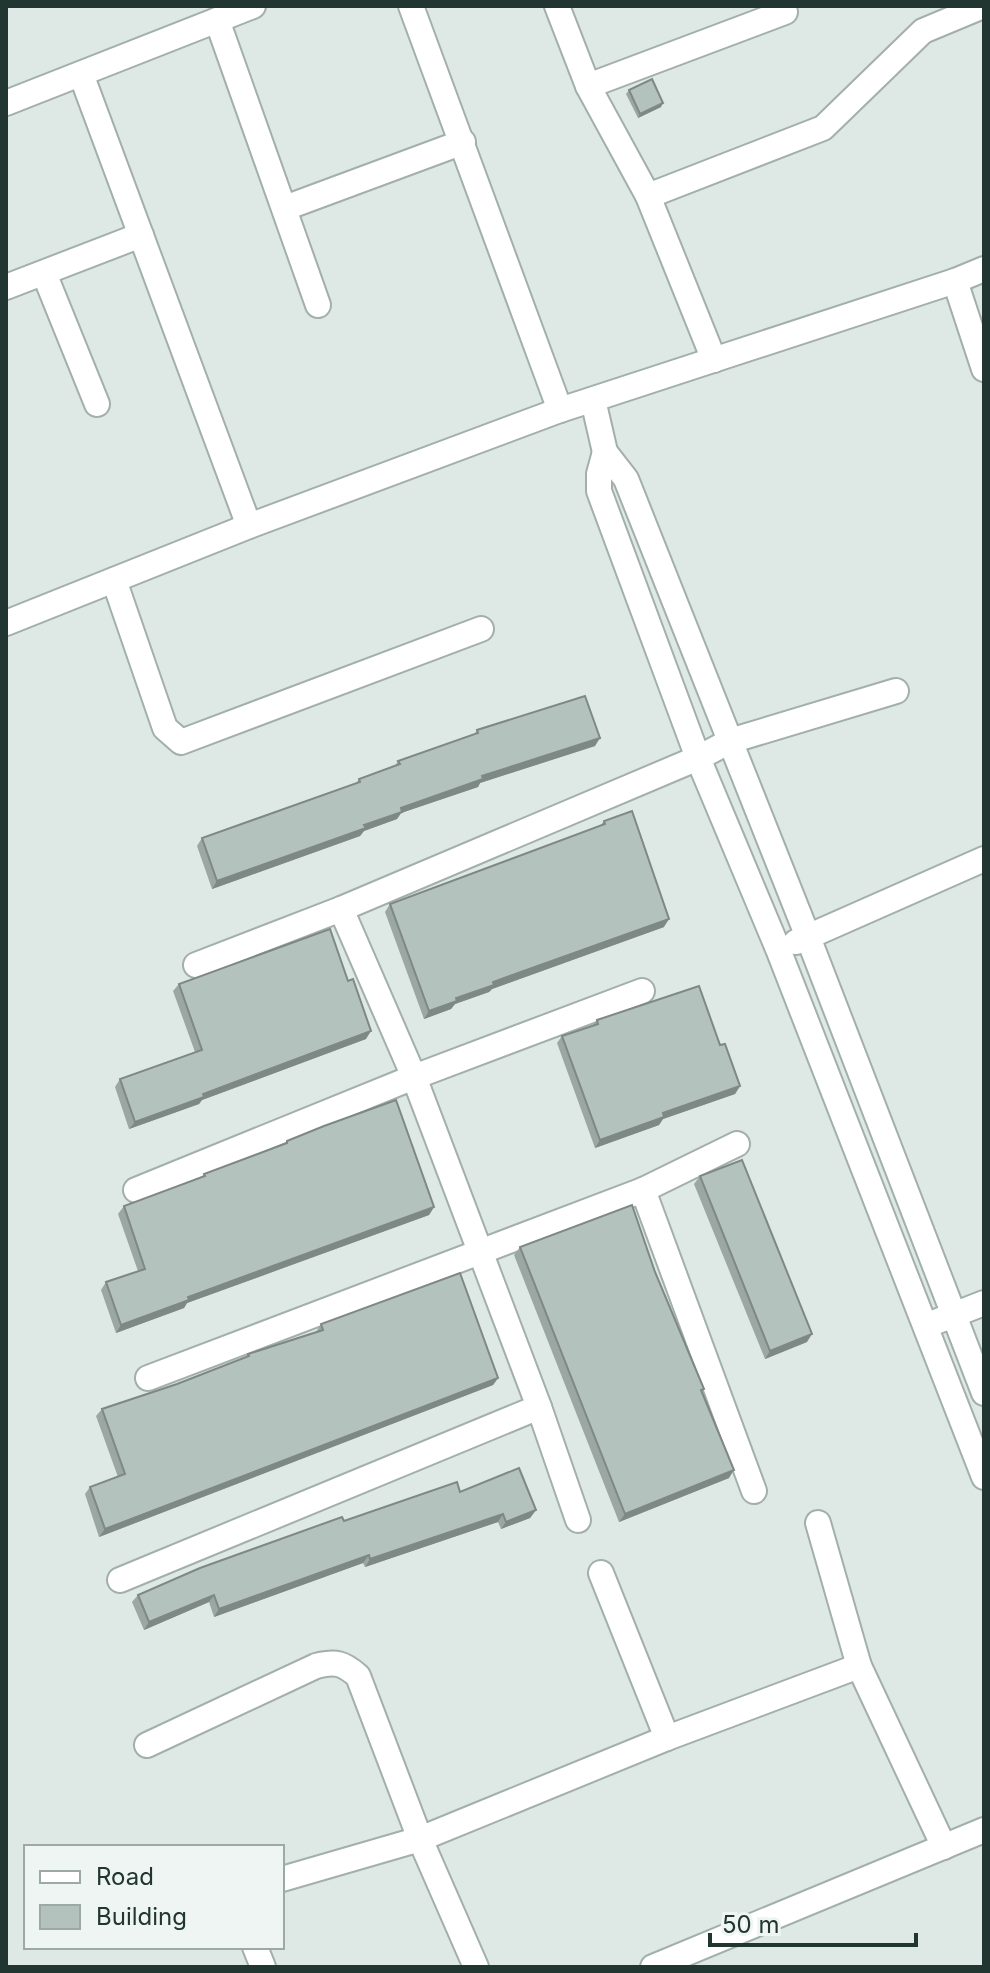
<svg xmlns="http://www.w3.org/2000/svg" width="990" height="1973" font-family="Inter,sans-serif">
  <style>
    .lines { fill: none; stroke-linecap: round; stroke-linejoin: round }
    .minor-casing { stroke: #a2afab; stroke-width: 28 }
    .tertiary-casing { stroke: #a2afab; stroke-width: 28 }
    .minor { stroke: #fff; stroke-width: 24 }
    .tertiary { stroke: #fff; stroke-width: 24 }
    .wall { fill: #9ba7a3 }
    .shaded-wall { fill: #7e8884 }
    .building { fill: #b4c2bd; stroke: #7e8884; stroke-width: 2 }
  </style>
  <rect width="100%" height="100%" fill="#dee8e4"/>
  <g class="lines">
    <defs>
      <g id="minor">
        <polyline points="411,6 560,410"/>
        <polyline points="557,6 588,86 648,196 714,360"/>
        <polyline points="217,20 318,305"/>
        <polyline points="81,74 249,526"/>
        <polyline points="588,86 785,12"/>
        <polyline points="6,103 253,6"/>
        <polyline points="648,196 823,128 923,31 983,6"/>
        <polyline points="285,208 463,142"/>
        <polyline points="44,273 97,404"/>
        <polyline points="955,281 984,369"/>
        <polyline points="6,287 141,235"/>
        <polyline points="593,400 605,452"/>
        <polyline points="114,580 165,728 181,742 481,629"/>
        <polyline points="341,909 414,1077 539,1407 578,1520"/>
        <polyline points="796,942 984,859"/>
        <polyline points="196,965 341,909 698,758 730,741 896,691"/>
        <polyline points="136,1190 414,1077 642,991"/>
        <polyline points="643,1190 754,1491"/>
        <polyline points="938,1321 984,1303"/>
        <polyline points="148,1378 643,1190 737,1144"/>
        <polyline points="984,1393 808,937 626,479 605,452 599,474 599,491 698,758 778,949 984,1477"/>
        <polyline points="818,1523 859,1666 944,1847"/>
        <polyline points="601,1573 667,1738"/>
        <polyline points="120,1580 539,1407"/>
        <path d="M147,1745L316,1666C336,1661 343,1663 358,1676L420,1839L476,1967"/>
        <polyline points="282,1879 420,1839 667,1738 859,1666"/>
        <polyline points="255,1947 263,1967"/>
        <polyline points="653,1967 984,1830"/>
      </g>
      <polyline id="tertiary" points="6,623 249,526 560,410 955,281 984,269"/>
    </defs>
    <use href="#minor" class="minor-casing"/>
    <use href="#tertiary" class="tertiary-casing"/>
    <use href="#minor" class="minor"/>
    <use href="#tertiary" class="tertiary"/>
  </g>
  <g class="wall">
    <polygon points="629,90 661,107 638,118 626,94"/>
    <polygon points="477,730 595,746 480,783 478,787 401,813 397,819 364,831 360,836 212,889 197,846 202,838 356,784 359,779 395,766 398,761 474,735"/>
    <polygon points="604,821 664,927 492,989 489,992 455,1004 451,1009 424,1019 385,912 390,904 600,826"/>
    <polygon points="179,984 366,1039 202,1100 199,1104 129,1129 115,1087 120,1079 195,1052 173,991"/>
    <polygon points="597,1020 720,1045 740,1086 735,1094 663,1119 659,1125 595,1148 557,1043 562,1036 593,1025"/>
    <polygon points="287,1141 434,1207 429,1215 187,1303 184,1308 116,1333 101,1290 106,1282 138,1271 118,1214 124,1206 201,1178 204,1174 284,1144"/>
    <polygon points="700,1176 807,1342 765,1359 694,1184"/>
    <polygon points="520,1247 655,1272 704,1389 702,1392 729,1478 619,1522 514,1255"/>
    <polygon points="321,1324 498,1378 493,1385 99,1537 85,1494 90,1487 118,1477 96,1416 102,1409 177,1384 245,1358 248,1354 316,1332"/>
    <polygon points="460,1492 536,1510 530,1518 501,1529 498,1522 365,1567 363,1563 214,1617 209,1602 144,1630 132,1602 138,1595 344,1521"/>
  </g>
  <g class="shaded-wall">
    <polygon points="663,103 661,107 638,118 640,114"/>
    <polygon points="600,738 595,746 480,783 478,787 401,813 397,819 364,831 360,836 212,889 217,881 401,808 482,776"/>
    <polygon points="669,919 664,927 492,989 489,992 455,1004 451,1009 424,1019 429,1011 456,998 493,982"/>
    <polygon points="371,1031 366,1039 202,1100 199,1104 129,1129 135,1122 203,1094"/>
    <polygon points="740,1086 735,1094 663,1119 659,1125 595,1148 600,1140 663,1113"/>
    <polygon points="434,1207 429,1215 187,1303 184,1308 116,1333 121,1325 188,1297"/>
    <polygon points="812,1334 807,1342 765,1359 770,1351"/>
    <polygon points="498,1378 493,1385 99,1537 105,1529"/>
    <polygon points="734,1470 729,1478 619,1522 625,1514"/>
    <polygon points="536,1510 530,1518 501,1529 506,1522"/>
    <polygon points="503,1514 498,1522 365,1567 370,1559"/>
    <polygon points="369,1555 363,1563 214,1617 219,1609"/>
    <polygon points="214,1595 209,1602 144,1630 149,1622"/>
  </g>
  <g class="building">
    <polygon points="652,79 663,103 640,114 629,90"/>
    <polygon points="585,696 600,738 482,776 483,779 401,808 402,812 364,825 366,828 217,881 202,838 360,782 359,779 400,764 398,761 478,733 477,730"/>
    <polygon points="632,811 669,919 493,982 494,985 456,998 457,1001 429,1011 390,904 605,824 604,821"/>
    <polygon points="330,929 348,981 353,979 371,1031 203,1094 204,1097 135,1122 120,1079 202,1050 179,984"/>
    <polygon points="699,986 720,1045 725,1044 740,1086 663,1113 664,1117 600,1140 562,1036 598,1024 597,1020"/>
    <polygon points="396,1100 434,1207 188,1297 189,1300 121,1325 106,1282 145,1269 124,1206 205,1176 204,1174 287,1143 287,1141 324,1126"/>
    <polygon points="742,1160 812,1334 770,1351 700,1176"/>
    <polygon points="632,1205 655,1272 704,1389 701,1390 734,1470 625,1514 520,1247"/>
    <polygon points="460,1273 498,1378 105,1529 90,1487 125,1474 102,1409 177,1384 249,1356 248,1354 323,1330 321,1324"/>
    <polygon points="519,1468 536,1510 506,1522 503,1514 370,1559 369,1555 219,1609 214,1595 149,1622 138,1595 200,1568 342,1517 344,1521 457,1482 460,1492"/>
  </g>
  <rect width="990" height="1973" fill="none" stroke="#213631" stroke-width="16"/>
  <rect x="24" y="1845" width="260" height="104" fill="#eef5f2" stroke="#9ca9a5" stroke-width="2"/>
  <rect x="40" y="1871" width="40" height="12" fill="#ffffff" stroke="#9ca9a5" stroke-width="2"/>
  <text x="96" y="1885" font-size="24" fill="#213631">Road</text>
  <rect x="40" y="1905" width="40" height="24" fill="#b4c2bd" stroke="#9ca9a5" stroke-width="2"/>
  <text x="96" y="1925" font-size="24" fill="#213631">Building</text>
  <path d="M710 1933v12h206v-12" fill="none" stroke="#213631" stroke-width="4"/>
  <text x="722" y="1933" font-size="24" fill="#213631" stroke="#eef5f2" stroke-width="6" paint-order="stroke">50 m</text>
</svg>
